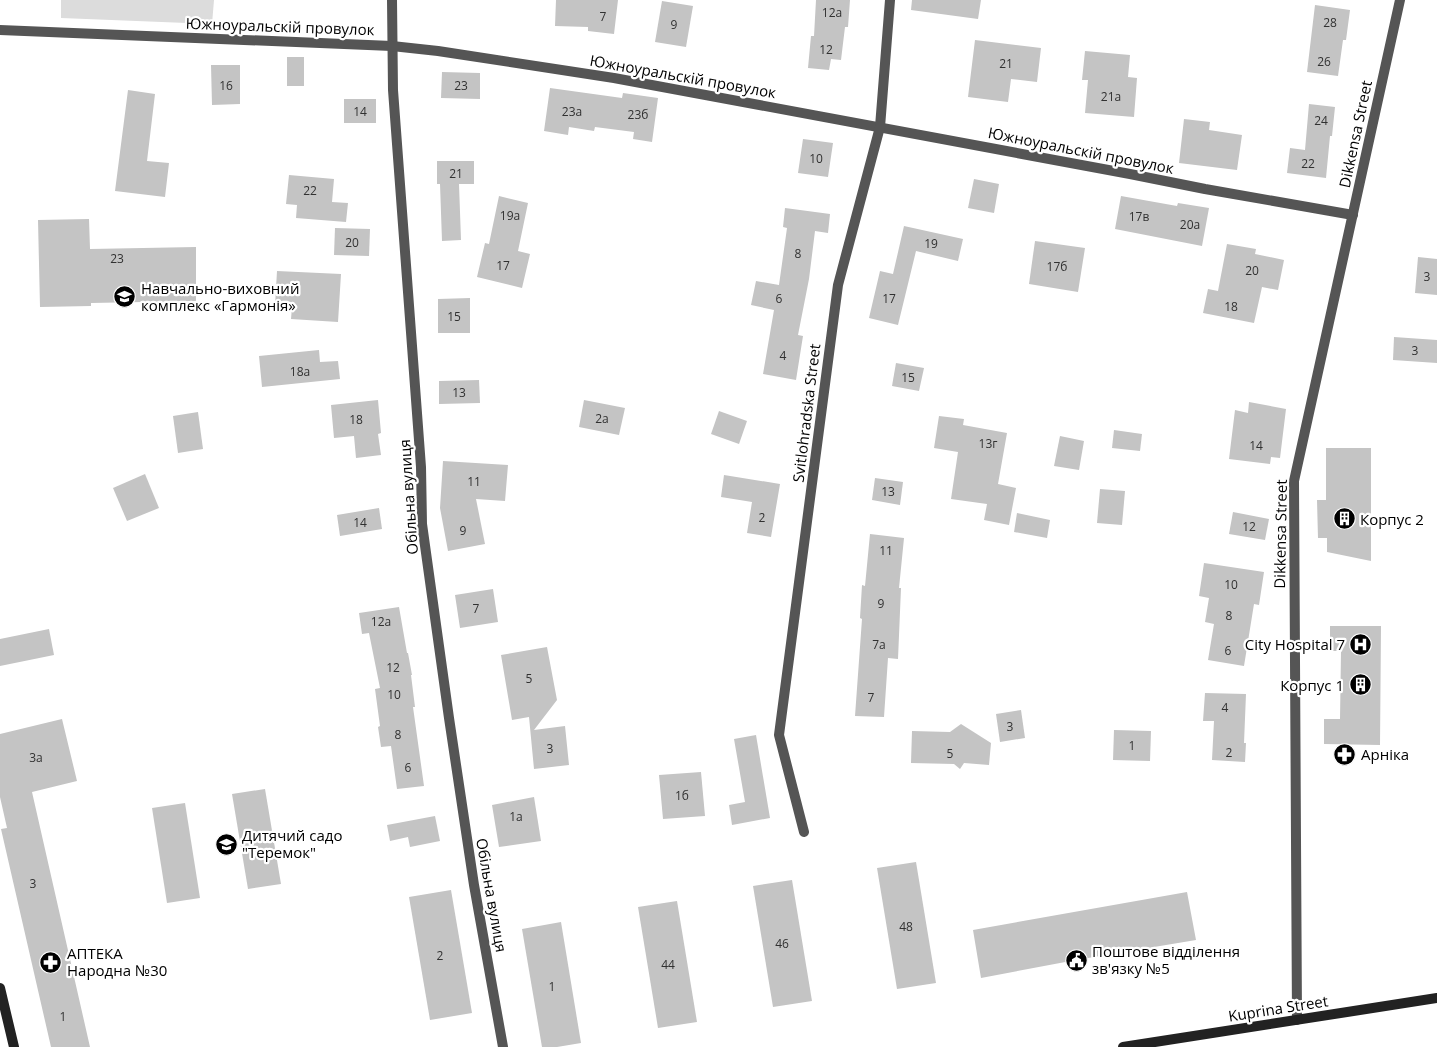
<svg xmlns="http://www.w3.org/2000/svg" width="1437" height="1047" font-family="'Open Sans',sans-serif">
  <style>
    .green { fill: #dcdcdc }
    .building { fill: #c4c4c4 }
    .lines { fill: none; stroke-linecap: round; stroke-linejoin: round }
    .minor { stroke: #555; stroke-width: 10 }
    .secondary { stroke: #222; stroke-width: 10 }
    .labels { text-anchor: middle; dominant-baseline: central; stroke-width: 4.5; stroke-linejoin: round; paint-order: stroke }
    .number-label { font-size: 12px; fill: #313131 }
    .street-label { font-size: 15px; fill: #000; stroke: #fff }
    .poi-label { font-size: 15px; fill: #000; stroke: #fff; text-anchor: start }
  </style>
  <rect width="100%" height="100%" fill="#fff"/>
  <polygon class="green" points="61,0 214,0 212,24 61,18"/>
  <g class="building">
    <polygon points="556,0 618,0 614,34 588,31 588,27 555,26"/>
    <polygon points="816,0 850,0 848,27 845,27 841,60 831,59 829,70 808,68 811,36 814,36"/>
    <polygon points="912,0 981,0 978,19 911,10"/>
    <polygon points="662,1 693,6 686,47 655,42"/>
    <polygon points="1315,5 1350,10 1346,40 1343,40 1338,76 1307,72"/>
    <polygon points="975,40 1041,48 1037,82 1011,79 1008,102 968,97"/>
    <polygon points="1085,51 1130,55 1128,77 1137,78 1134,117 1085,113 1088,80 1082,80"/>
    <rect x="287" y="57" width="17" height="29"/>
    <polygon points="211,65 240,65 240,104 212,105"/>
    <polygon points="442,72 480,73 480,99 441,98"/>
    <polygon points="550,88 622,98 623,93 658,98 652,142 633,139 634,132 595,127 594,131 569,127 568,135 544,131"/>
    <polygon points="128,90 155,94 147,161 169,163 165,197 115,191"/>
    <rect x="344" y="99" width="32" height="24"/>
    <polygon points="1309,104 1335,107 1332,136 1330,136 1326,178 1287,173 1290,148 1305,150"/>
    <polygon points="1184,119 1210,122 1209,130 1242,135 1237,170 1179,163"/>
    <polygon points="803,139 833,143 828,177 798,173"/>
    <polygon points="437,161 474,161 474,184 459,184 461,240 442,241 440,184 437,184"/>
    <polygon points="289,175 334,179 332,202 348,203 346,222 296,218 297,205 286,204"/>
    <polygon points="974,179 999,184 994,213 968,208"/>
    <polygon points="499,196 528,203 518,251 530,254 522,288 477,277 485,243 489,244"/>
    <polygon points="1121,196 1177,206 1178,203 1209,208 1202,246 1115,229"/>
    <polygon points="785,208 830,214 828,233 815,231 809,279 798,335 803,336 796,380 763,374 774,310 751,305 756,281 779,285 787,228 783,227"/>
    <polygon points="89,219 90,249 196,247 196,301 91,303 91,306 40,307 38,220"/>
    <polygon points="904,226 963,239 958,261 916,251 898,325 869,318 880,271 893,274"/>
    <polygon points="335,228 370,229 369,256 334,255"/>
    <polygon points="1035,241 1085,248 1078,292 1029,284"/>
    <polygon points="1227,244 1256,249 1255,254 1284,260 1278,290 1262,287 1254,323 1203,313 1208,289 1218,291"/>
    <polygon points="1418,257 1437,259 1437,295 1415,293"/>
    <polygon points="277,271 341,274 338,322 291,319 292,307 275,306"/>
    <polygon points="470,298 470,333 438,333 438,299"/>
    <polygon points="1394,337 1437,340 1437,363 1393,360"/>
    <polygon points="319,350 320,362 338,361 340,379 262,387 259,356"/>
    <polygon points="896,363 924,368 919,391 892,386"/>
    <polygon points="479,380 480,403 439,404 439,381"/>
    <polygon points="378,400 381,433 378,434 381,455 356,458 354,436 334,438 331,405"/>
    <polygon points="584,400 625,408 619,435 579,427"/>
    <polygon points="1249,402 1286,409 1280,458 1271,457 1270,464 1229,459 1235,410 1248,413"/>
    <polygon points="719,411 747,421 739,444 711,434"/>
    <polygon points="198,412 203,449 178,453 173,416"/>
    <polygon points="939,416 964,419 963,425 1007,433 998,484 1016,488 1009,525 984,520 987,504 951,499 958,452 934,448"/>
    <polygon points="1114,430 1142,434 1140,451 1112,448"/>
    <polygon points="1060,436 1084,441 1079,470 1054,466"/>
    <polygon points="1326,448 1371,448 1371,561 1327,552 1327,538 1318,538 1317,500 1326,500"/>
    <polygon points="443,461 508,465 505,501 476,499 485,544 448,551 440,508"/>
    <polygon points="145,474 159,508 127,521 113,488"/>
    <polygon points="724,475 780,484 771,537 747,533 752,502 721,497"/>
    <polygon points="875,478 903,482 900,505 872,500"/>
    <polygon points="1100,489 1125,491 1122,525 1097,523"/>
    <polygon points="379,508 382,529 340,536 337,515"/>
    <polygon points="1233,512 1269,519 1265,540 1229,534"/>
    <polygon points="1017,513 1050,520 1047,538 1014,532"/>
    <polygon points="870,534 904,538 899,588 901,588 898,659 888,658 884,717 855,716 862,619 860,618 862,585 865,586"/>
    <polygon points="1204,563 1264,572 1259,605 1254,604 1244,666 1208,660 1214,624 1205,622 1209,598 1199,596"/>
    <polygon points="493,589 498,622 460,628 455,595"/>
    <polygon points="399,607 407,653 408,653 412,675 411,675 415,707 413,707 424,786 397,789 391,746 381,747 378,727 380,726 375,689 380,688 369,633 362,634 359,613"/>
    <polygon points="1330,626 1381,626 1380,745 1324,744 1324,719 1340,719 1341,651 1330,651"/>
    <polygon points="49,629 54,655 0,666 0,639"/>
    <polygon points="547,647 557,700 534,730 565,726 569,765 534,769 529,717 512,720 501,655"/>
    <polygon points="1205,693 1246,694 1244,743 1246,743 1245,762 1212,760 1214,721 1203,721"/>
    <polygon points="1021,710 1025,738 1000,742 996,714"/>
    <polygon points="62,719 77,781 32,792 90,1047 51,1047 1,829 7,828 0,797 0,734"/>
    <polygon points="961,724 991,743 989,765 964,763 960,769 954,764 911,763 912,731 950,732"/>
    <polygon points="1114,730 1151,731 1150,761 1113,760"/>
    <polygon points="756,735 770,818 732,825 729,805 745,802 734,739"/>
    <polygon points="701,772 705,816 663,819 659,775"/>
    <polygon points="265,789 281,884 248,889 232,794"/>
    <polygon points="534,797 541,841 499,847 492,805"/>
    <polygon points="185,803 200,898 167,903 152,808"/>
    <polygon points="435,816 440,841 410,847 408,837 390,841 387,825"/>
    <polygon points="916,862 936,983 897,989 877,868"/>
    <polygon points="792,880 812,1001 773,1007 753,886"/>
    <polygon points="451,890 472,1013 430,1020 409,897"/>
    <polygon points="1187,892 1196,940 1076,960 981,978 973,930"/>
    <polygon points="677,901 697,1022 658,1028 638,907"/>
    <polygon points="561,922 581,1043 557,1047 542,1047 522,929"/>
  </g>
  <g class="lines">
    <g class="minor">
      <polyline points="392,0 393,90 421,467 422,524 449,718 474,885 503,1047"/>
      <polyline points="0,30 392,46 438,51 614,78 1130,174 1205,189 1353,215"/>
      <polyline points="804,832 779,735 838,285 880,127 890,0"/>
      <polyline points="1297,1020 1294,481 1400,0"/>
    </g>
    <g class="secondary">
      <polyline points="0,988 14,1047"/>
      <polyline points="1123,1047 1437,998"/>
    </g>
  </g>
  <defs>
    <symbol id="school-disc" viewBox="-11 -11 22 22"><circle r="9.5" fill="#000" stroke="#fff"/><path d="M0-5L7-2L0 1L-7-2ZM-4 1L0 2.5L4 1V4Q0 6-4 4Z" fill="#fff"/></symbol>
    <symbol id="building-disc" viewBox="-11 -11 22 22"><circle r="9.5" fill="#000" stroke="#fff"/><path d="M-4-6H4V6H1V3H-1V6H-4ZM-2.5-4.3h1.7v1.8h-1.7ZM.8-4.3h1.7v1.8H.8ZM-2.5-1h1.7V.8h-1.7ZM.8-1h1.7V.8H.8Z" fill="#fff"/></symbol>
    <symbol id="hospital-disc" viewBox="-11 -11 22 22"><circle r="9.5" fill="#000" stroke="#fff"/><path d="M-5-5h3v3.5h4V-5h3V5h-3V1.5h-4V5h-3Z" fill="#fff"/></symbol>
    <symbol id="pharmacy-disc" viewBox="-11 -11 22 22"><circle r="9.5" fill="#000" stroke="#fff"/><path d="M-2-6h4v4h4v4h-4v4h-4v-4h-4v-4h4Z" fill="#fff"/></symbol>
    <symbol id="civic-disc" viewBox="-11 -11 22 22"><circle r="9.5" fill="#000" stroke="#fff"/><path d="M-.6-6.5H3V-4.5H.6V-3L4-1V1h2V6H-6V1h2V-1L-.6-3ZM-1.2 2.5V6h2.4V2.5Z" fill="#fff"/></symbol>
  </defs>
  <g fill-rule="evenodd">
    <use href="#school-disc" x="112" y="284" width="25" height="25"/>
    <use href="#building-disc" x="1332" y="506" width="25" height="25"/>
    <use href="#hospital-disc" x="1348" y="632" width="25" height="25"/>
    <use href="#building-disc" x="1348" y="672" width="25" height="25"/>
    <use href="#pharmacy-disc" x="1332" y="742" width="25" height="25"/>
    <use href="#school-disc" x="214" y="832" width="25" height="25"/>
    <use href="#civic-disc" x="1064" y="948" width="25" height="25"/>
    <use href="#pharmacy-disc" x="38" y="950" width="25" height="25"/>
  </g>
  <g class="labels">
    <g class="number-label">
      <text x="832" y="12">12а</text>
      <text x="603" y="16">7</text>
      <text x="1330" y="22">28</text>
      <text x="674" y="24">9</text>
      <text x="826" y="49">12</text>
      <text x="1324" y="61">26</text>
      <text x="1006" y="63">21</text>
      <text x="226" y="85">16</text>
      <text x="461" y="85">23</text>
      <text x="1111" y="96">21а</text>
      <text x="360" y="111">14</text>
      <text x="572" y="111">23а</text>
      <text x="638" y="114">23б</text>
      <text x="1321" y="120">24</text>
      <text x="816" y="158">10</text>
      <text x="1308" y="163">22</text>
      <text x="456" y="173">21</text>
      <text x="310" y="190">22</text>
      <text x="510" y="215">19а</text>
      <text x="1139" y="216">17в</text>
      <text x="1190" y="224">20а</text>
      <text x="352" y="242">20</text>
      <text x="931" y="243">19</text>
      <text x="798" y="253">8</text>
      <text x="117" y="258">23</text>
      <text x="503" y="265">17</text>
      <text x="1057" y="266">17б</text>
      <text x="1252" y="270">20</text>
      <text x="1427" y="276">3</text>
      <text x="779" y="298">6</text>
      <text x="889" y="298">17</text>
      <text x="1231" y="306">18</text>
      <text x="454" y="316">15</text>
      <text x="1415" y="350">3</text>
      <text x="783" y="355">4</text>
      <text x="300" y="371">18а</text>
      <text x="908" y="377">15</text>
      <text x="459" y="392">13</text>
      <text x="602" y="418">2а</text>
      <text x="356" y="419">18</text>
      <text x="988" y="443">13г</text>
      <text x="1256" y="445">14</text>
      <text x="474" y="481">11</text>
      <text x="888" y="491">13</text>
      <text x="762" y="517">2</text>
      <text x="360" y="522">14</text>
      <text x="1249" y="526">12</text>
      <text x="463" y="530">9</text>
      <text x="886" y="550">11</text>
      <text x="1231" y="584">10</text>
      <text x="881" y="603">9</text>
      <text x="476" y="608">7</text>
      <text x="1229" y="615">8</text>
      <text x="381" y="621">12а</text>
      <text x="879" y="644">7а</text>
      <text x="1228" y="650">6</text>
      <text x="393" y="667">12</text>
      <text x="529" y="678">5</text>
      <text x="394" y="694">10</text>
      <text x="871" y="697">7</text>
      <text x="1225" y="707">4</text>
      <text x="1010" y="726">3</text>
      <text x="398" y="734">8</text>
      <text x="1132" y="745">1</text>
      <text x="550" y="748">3</text>
      <text x="1229" y="752">2</text>
      <text x="950" y="753">5</text>
      <text x="36" y="757">3а</text>
      <text x="408" y="767">6</text>
      <text x="682" y="795">1б</text>
      <text x="516" y="816">1а</text>
      <text x="33" y="883">3</text>
      <text x="906" y="926">48</text>
      <text x="782" y="943">46</text>
      <text x="440" y="955">2</text>
      <text x="668" y="964">44</text>
      <text x="552" y="986">1</text>
      <text x="63" y="1016">1</text>
    </g>
    <g class="street-label">
      <text transform="translate(280 26) rotate(2)">Южноуральскій провулок</text>
      <text transform="translate(683 76) rotate(10)">Южноуральскій провулок</text>
      <text transform="translate(1355 134) rotate(-78)">Dikkensa Street</text>
      <text transform="translate(1081 150) rotate(11)">Южноуральскій провулок</text>
      <text transform="translate(806 413) rotate(-83)">Svitlohradska Street</text>
      <text transform="translate(408 497) rotate(-94)">Обільна вулиця</text>
      <text transform="translate(1280 534) rotate(-89)">Dikkensa Street</text>
      <text transform="translate(492 895) rotate(80)">Обільна вулиця</text>
      <text transform="translate(1278 1008) rotate(-9)">Kuprina Street</text>
    </g>
    <g class="poi-label">
      <text x="141" y="288">Навчально-виховний<tspan x="141" dy="17">комплекс «Гармонія»</tspan></text>
      <text x="1360" y="519">Корпус 2</text>
      <text x="1345" y="644" text-anchor="end">City Hospital 7</text>
      <text x="1344" y="685" text-anchor="end">Корпус 1</text>
      <text x="1361" y="754">Арніка</text>
      <text x="242" y="835">Дитячий садо<tspan x="242" dy="17">"Теремок"</tspan></text>
      <text x="1092" y="951">Поштове відділення<tspan x="1092" dy="17">зв'язку №5</tspan></text>
      <text x="67" y="953">АПТЕКА<tspan x="67" dy="17">Народна №30</tspan></text>
    </g>
  </g>
</svg>
